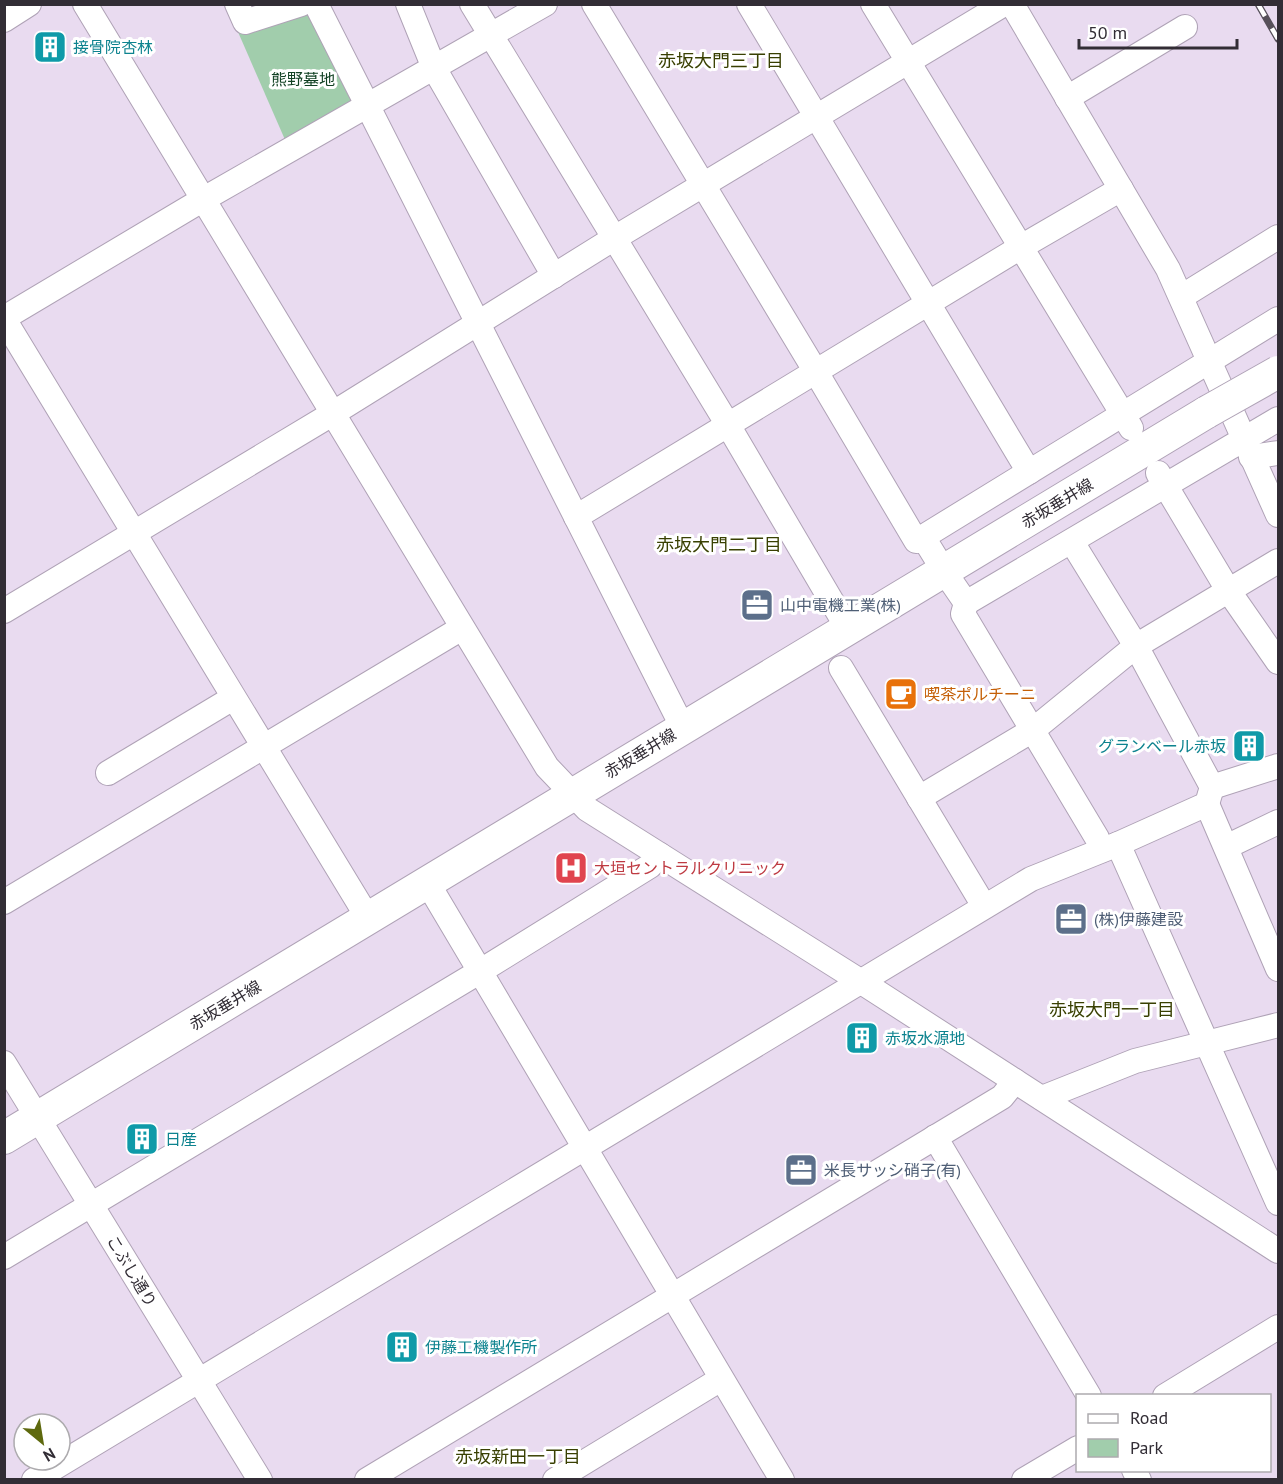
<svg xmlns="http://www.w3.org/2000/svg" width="1283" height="1484" font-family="'PT Sans','Noto Sans JP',sans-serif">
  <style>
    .green { fill: #a1cdac }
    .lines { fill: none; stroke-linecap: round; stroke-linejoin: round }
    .minor-casing { stroke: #afa2b6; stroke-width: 26 }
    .major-casing { stroke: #afa2b6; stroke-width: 34 }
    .minor { stroke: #fff; stroke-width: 24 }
    .major { stroke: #fff; stroke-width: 32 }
    .rail-casing { stroke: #57505a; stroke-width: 7 }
    .rail { stroke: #fff; stroke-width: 4.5; stroke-dasharray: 14; stroke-linecap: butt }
    .major-bridge-casing { stroke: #afa2b6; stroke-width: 34; stroke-linecap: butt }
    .major-bridge { stroke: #fff; stroke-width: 32 }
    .labels { text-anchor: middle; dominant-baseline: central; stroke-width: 6; stroke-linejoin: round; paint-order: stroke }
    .culture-label { font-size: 16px; fill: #0d838f; stroke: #fff; text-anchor: start }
    .park-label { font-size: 16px; fill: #124124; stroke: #fff }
    .street-label { font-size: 16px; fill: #322d35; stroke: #fff }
    .service-label { font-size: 16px; fill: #4e5e75; stroke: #fff; text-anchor: start }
    .food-label { font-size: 16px; fill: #c56008; stroke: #fff; text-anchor: start }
    .health-label { font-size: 16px; fill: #be3a42; stroke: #fff; text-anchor: start }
    .neighbourhood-label { font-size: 18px; fill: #394002; stroke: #fff }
  </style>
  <rect width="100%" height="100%" fill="#e9dbf0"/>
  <polygon class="green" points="307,8 359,99 286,142 238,32"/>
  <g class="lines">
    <defs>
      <g id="minor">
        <polyline points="85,4 547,767 587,809 860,981 1278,1251"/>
        <polyline points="237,4 245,22 301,4"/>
        <polyline points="316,4 683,728"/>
        <polyline points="408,4 434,68 554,276"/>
        <polyline points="472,4 728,425 848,629"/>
        <polyline points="594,4 816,372 916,541 923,537 944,571 966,603 1278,419"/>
        <polyline points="749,4 1029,472"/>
        <polyline points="873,4 1131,428"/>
        <polyline points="1012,4 1168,269 1278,515"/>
        <polyline points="4,20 29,4"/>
        <polyline points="1067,98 1185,27"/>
        <polyline points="1181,297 1278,237"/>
        <polyline points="4,318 202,200 545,4"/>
        <path d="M4,319C126,518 245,719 368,918"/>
        <polyline points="1251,457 1278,453"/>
        <polyline points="1158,473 1228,590 1278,662"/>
        <polyline points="576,517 1021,247 1121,189"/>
        <polyline points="923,537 1278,319"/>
        <polyline points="966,603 963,614 1097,838 1102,850"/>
        <polyline points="4,611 332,414 613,239 1004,4"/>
        <polyline points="841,668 984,906"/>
        <polyline points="108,773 233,698"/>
        <polyline points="1212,787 1278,766"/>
        <polyline points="919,798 1033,730 1136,646 1278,561"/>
        <polyline points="1207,804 1278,969"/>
        <polyline points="1118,844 1278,1203"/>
        <polyline points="1226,847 1278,822"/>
        <polyline points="427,882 782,1480"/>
        <polyline points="4,902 462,628"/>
        <polyline points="4,1063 260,1480"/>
        <polyline points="1042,1098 1135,1061 1278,1025"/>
        <polyline points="935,1137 1089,1396"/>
        <polyline points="4,1257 479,972 650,866 660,855"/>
        <polyline points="1165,1396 1278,1327"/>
        <polyline points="1134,1470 1139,1480"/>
        <polyline points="34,1480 1031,879 1118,844 1207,804 1212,787 1136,646 1072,542"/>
        <polyline points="367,1480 1002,1097 1015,1081"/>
        <polyline points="555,1480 721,1379"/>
        <polyline points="1024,1480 1078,1448"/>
      </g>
      <polyline id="major" points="4,1138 1207,412"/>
    </defs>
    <use href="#minor" class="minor-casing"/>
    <use href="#major" class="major-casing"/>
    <use href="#minor" class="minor"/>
    <use href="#major" class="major"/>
    <defs>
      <polyline id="rail" points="1258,4 1278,39"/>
    </defs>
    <use href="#rail" class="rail-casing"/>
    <use href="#rail" class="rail"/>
    <defs>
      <polyline id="major-bridge" points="1207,412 1278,372"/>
    </defs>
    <use href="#major-bridge" class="major-bridge-casing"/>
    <use href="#major-bridge" class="major-bridge"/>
  </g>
  <defs>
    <symbol id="building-square" viewBox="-11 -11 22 22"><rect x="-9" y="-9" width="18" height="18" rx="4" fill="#0f9aa8" stroke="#fff"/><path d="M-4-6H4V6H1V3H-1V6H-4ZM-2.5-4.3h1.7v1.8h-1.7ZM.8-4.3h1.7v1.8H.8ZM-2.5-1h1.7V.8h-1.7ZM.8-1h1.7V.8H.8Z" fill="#fff"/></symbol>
    <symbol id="office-square" viewBox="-11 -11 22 22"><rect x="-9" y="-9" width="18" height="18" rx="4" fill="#5c6f8a" stroke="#fff"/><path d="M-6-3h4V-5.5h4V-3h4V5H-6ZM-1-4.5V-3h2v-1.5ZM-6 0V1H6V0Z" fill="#fff"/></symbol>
    <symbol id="cafe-square" viewBox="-11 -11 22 22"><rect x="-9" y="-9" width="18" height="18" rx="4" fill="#e8710a" stroke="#fff"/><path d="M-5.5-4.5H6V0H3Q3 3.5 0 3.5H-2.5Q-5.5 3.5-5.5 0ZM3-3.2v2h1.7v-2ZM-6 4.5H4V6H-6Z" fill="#fff"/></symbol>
    <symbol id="hospital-square" viewBox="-11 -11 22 22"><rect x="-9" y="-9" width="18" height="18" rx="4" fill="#e0444e" stroke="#fff"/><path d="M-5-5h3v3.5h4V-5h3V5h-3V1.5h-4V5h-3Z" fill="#fff"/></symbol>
  </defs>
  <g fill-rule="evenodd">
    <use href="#building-square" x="31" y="28" width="38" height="38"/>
    <use href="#office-square" x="738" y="586" width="38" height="38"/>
    <use href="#cafe-square" x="882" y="675" width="38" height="38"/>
    <use href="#building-square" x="1230" y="727" width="38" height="38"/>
    <use href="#hospital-square" x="552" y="849" width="38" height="38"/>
    <use href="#office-square" x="1052" y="900" width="38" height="38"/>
    <use href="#building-square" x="843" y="1019" width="38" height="38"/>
    <use href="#building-square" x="123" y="1120" width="38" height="38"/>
    <use href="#office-square" x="782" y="1151" width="38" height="38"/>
    <use href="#building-square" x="383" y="1328" width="38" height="38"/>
  </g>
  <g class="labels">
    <g class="culture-label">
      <text x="73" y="47">接骨院杏林</text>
      <text x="1226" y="746" text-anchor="end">グランベール赤坂</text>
      <text x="885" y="1038">赤坂水源地</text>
      <text x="165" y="1139">日産</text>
      <text x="425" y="1347">伊藤工機製作所</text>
    </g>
    <g class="park-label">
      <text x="303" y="79">熊野墓地</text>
    </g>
    <g class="street-label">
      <text transform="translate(1057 503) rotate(-31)">赤坂垂井線</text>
      <text transform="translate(640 753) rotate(-31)">赤坂垂井線</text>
      <text transform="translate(225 1005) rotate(-31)">赤坂垂井線</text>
      <text transform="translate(132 1271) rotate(59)">こぶし通り</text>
    </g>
    <g class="service-label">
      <text x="780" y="605">山中電機工業(株)</text>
      <text x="1094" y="919">(株)伊藤建設</text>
      <text x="824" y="1170">米長サッシ硝子(有)</text>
    </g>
    <g class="food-label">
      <text x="924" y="694">喫茶ポルチーニ</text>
    </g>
    <g class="health-label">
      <text x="594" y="868">大垣セントラルクリニック</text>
    </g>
    <g class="neighbourhood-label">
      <text x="721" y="60">赤坂大門三丁目</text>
      <text x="719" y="544">赤坂大門二丁目</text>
      <text x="1112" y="1009">赤坂大門一丁目</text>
      <text x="518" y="1456">赤坂新田一丁目</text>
    </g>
  </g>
  <rect width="1283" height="1484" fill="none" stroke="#322d35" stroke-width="12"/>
  <rect x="1076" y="1394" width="195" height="78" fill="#ffffff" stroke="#adabae" stroke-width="1.5"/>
  <rect x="1088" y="1414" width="30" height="9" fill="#ffffff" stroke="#adabae" stroke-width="1.5"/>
  <text x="1130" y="1424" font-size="18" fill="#322d35">Road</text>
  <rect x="1088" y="1439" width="30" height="18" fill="#a1cdac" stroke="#adabae" stroke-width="1.5"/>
  <text x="1130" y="1454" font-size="18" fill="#322d35">Park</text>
  <g transform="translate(42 1442) rotate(150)"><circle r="28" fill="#ffffff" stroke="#adabae" stroke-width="1.5"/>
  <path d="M0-4.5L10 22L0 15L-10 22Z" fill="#5e690e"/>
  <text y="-9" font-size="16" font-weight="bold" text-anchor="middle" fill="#322d35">N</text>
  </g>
  <path d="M1079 39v9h158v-9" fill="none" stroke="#322d35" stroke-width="3"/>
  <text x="1088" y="39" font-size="18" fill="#322d35" stroke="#ffffff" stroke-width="4.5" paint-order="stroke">50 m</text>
</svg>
